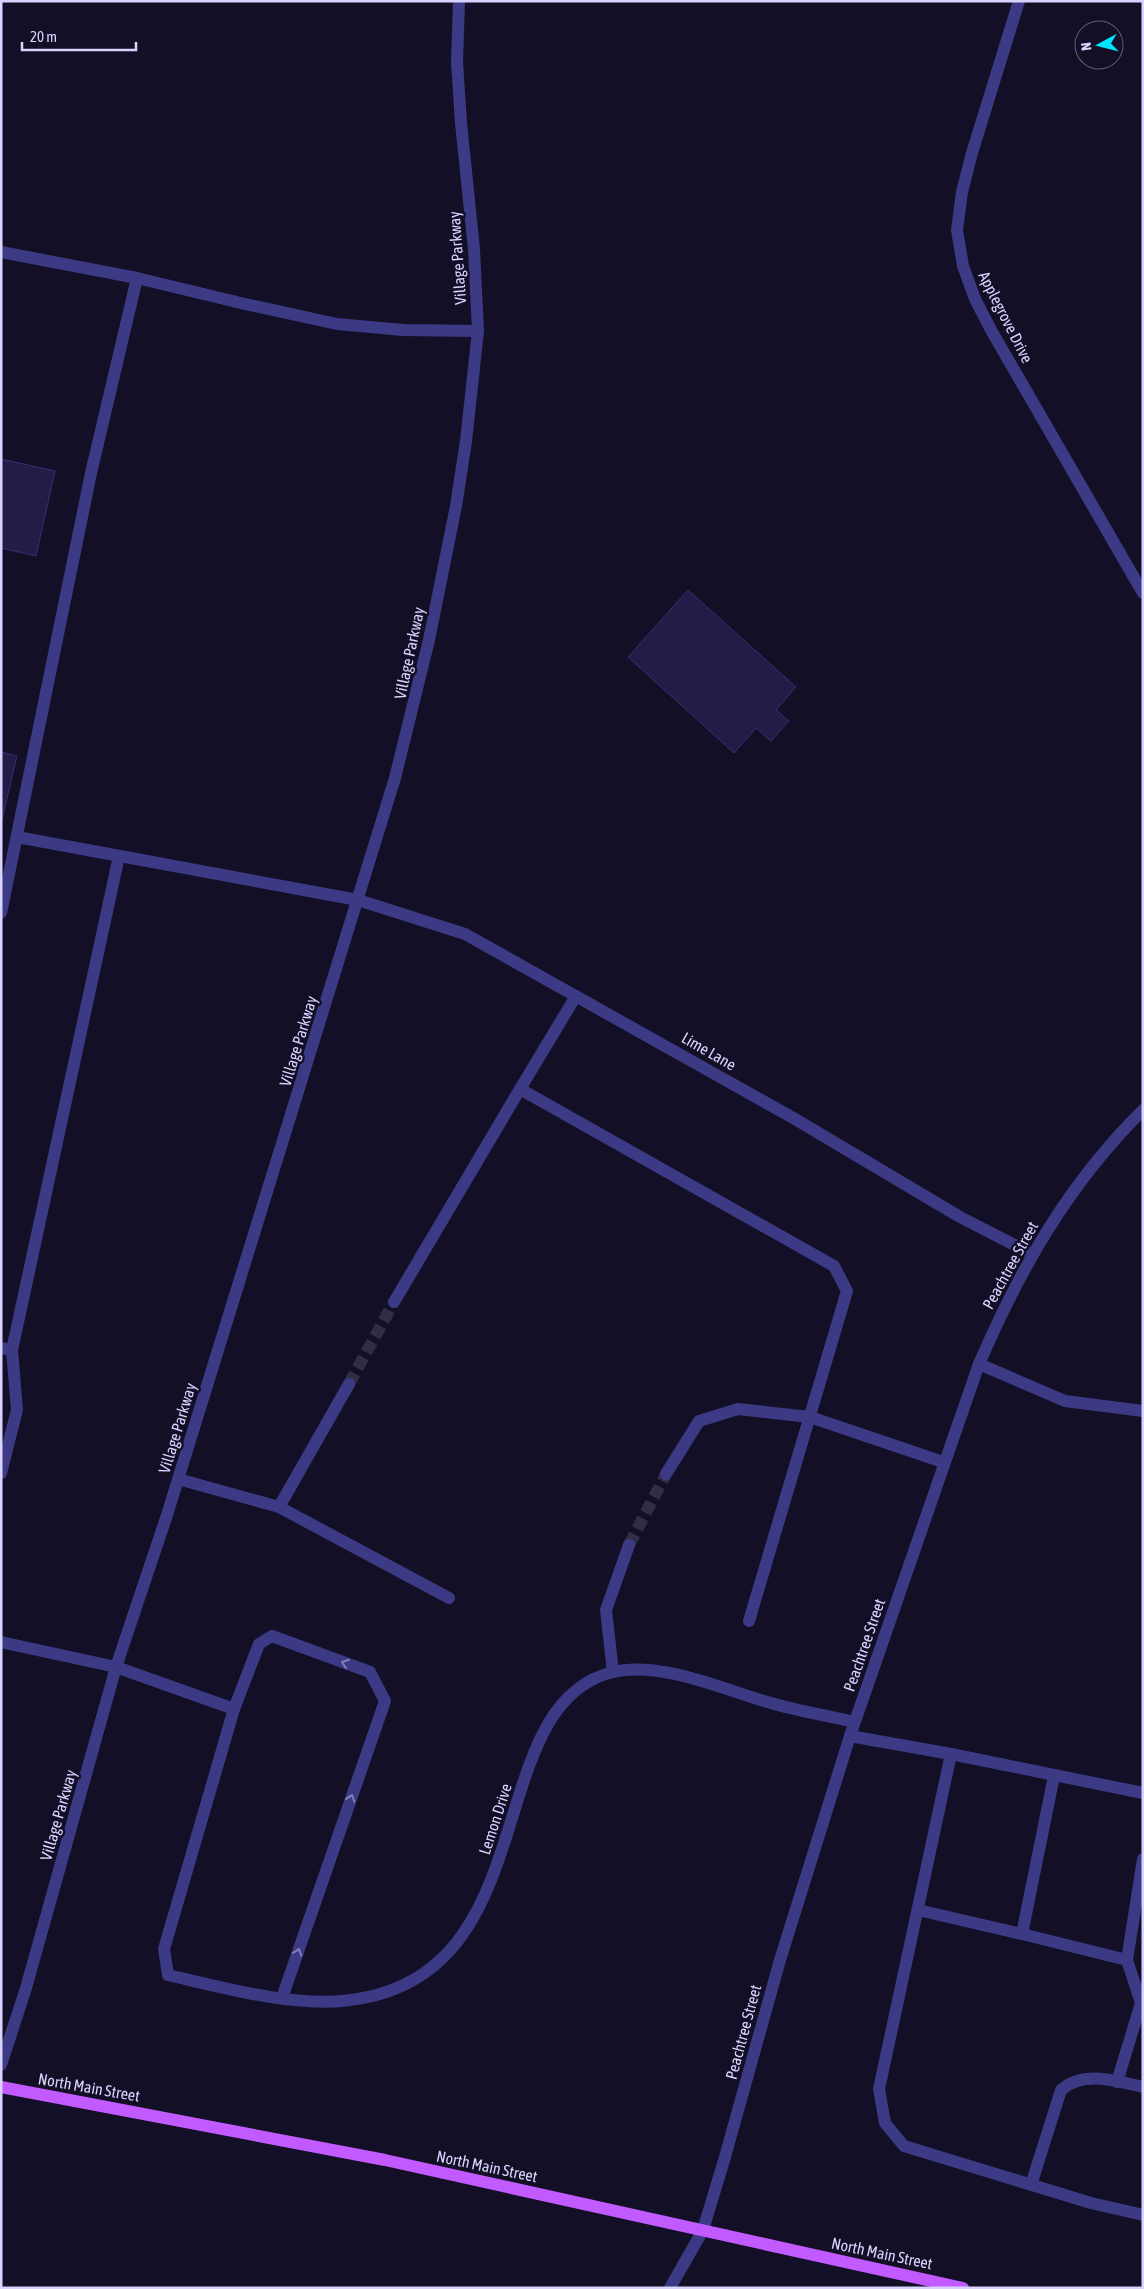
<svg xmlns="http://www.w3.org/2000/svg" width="1144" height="2289" font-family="'Asap Condensed',sans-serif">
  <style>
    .building { fill: #241b47; stroke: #3b2d73 }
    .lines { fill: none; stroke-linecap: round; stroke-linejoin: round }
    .minor-tunnel { stroke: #312d47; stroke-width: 12; stroke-dasharray: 12 6; stroke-linecap: butt }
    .minor { stroke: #3d3a85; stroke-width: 12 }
    .major { stroke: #c25bff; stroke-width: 12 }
    .oneway { stroke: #837fbc }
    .labels { text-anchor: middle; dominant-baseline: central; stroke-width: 5; stroke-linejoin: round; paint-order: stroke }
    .street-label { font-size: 16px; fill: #d9d4ff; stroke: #130f26 }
  </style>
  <rect width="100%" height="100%" fill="#130f26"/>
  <g class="building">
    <polygon points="1,459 55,471 36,556 1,548"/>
    <polygon points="688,590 796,687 776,710 789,721 771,741 756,728 734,753 628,657"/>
    <polygon points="1,752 17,756 1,824"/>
  </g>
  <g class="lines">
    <g class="minor-tunnel">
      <polyline points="349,1384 394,1302"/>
      <polyline points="629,1545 666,1474"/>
    </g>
    <g class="minor">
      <polyline points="1019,1 972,153 962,192 957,230 963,266 975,299 991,330 1143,593"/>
      <polyline points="1,252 137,278 245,304 337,324 403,330 478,331"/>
      <polyline points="17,837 358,900 465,934 795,1119 960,1217 1032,1254"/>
      <polyline points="1,913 91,473 137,278"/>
      <polyline points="576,996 520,1089 834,1266 847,1291 749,1621"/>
      <polyline points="394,1302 520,1089"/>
      <polyline points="1,1348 12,1350 119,856"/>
      <polyline points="979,1364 1065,1401 1143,1411"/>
      <polyline points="1,1473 17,1410 12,1350"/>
      <polyline points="666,1474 699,1421 738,1409 810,1417 943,1462"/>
      <polyline points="178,1479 279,1507 449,1598"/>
      <polyline points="279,1507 349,1384"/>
      <path d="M1,1642L116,1667L234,1709L164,1949L168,1975C220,1987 289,2006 342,2001C551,1983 476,1705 613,1672C659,1661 720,1688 764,1701C793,1710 824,1715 854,1722"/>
      <polyline points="613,1672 606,1610 629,1545"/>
      <polyline points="234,1709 259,1644 272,1636 370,1672 385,1701 282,1998"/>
      <polyline points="850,1736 951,1754 1143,1793"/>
      <polyline points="951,1754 879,2089 885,2123 904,2146 1091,2203 1143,2215"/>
      <polyline points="1054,1776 1022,1934 1127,1960"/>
      <polyline points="918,1910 1022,1934"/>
      <polyline points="1,2065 26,1988 116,1667 167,1515 395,778 429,640 456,506 466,441 478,331 474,249 461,123 457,62 459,1"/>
      <polyline points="1117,2082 1141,2003 1127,1960 1143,1859"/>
      <path d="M1031,2185L1061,2090C1084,2070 1116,2081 1143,2087"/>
      <path d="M670,2288L703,2230L725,2157L780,1960L850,1736L979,1364C1020,1269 1068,1184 1143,1110"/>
    </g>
    <polyline class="major" points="1,2087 385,2160 963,2288"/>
  </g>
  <defs><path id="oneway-chevron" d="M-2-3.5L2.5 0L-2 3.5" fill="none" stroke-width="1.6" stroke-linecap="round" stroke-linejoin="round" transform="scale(1.25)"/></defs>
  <g class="oneway">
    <use href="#oneway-chevron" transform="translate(345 1663) rotate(-160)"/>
    <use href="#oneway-chevron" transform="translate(351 1798) rotate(-71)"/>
    <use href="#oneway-chevron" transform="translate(298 1952) rotate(-71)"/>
  </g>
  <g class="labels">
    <g class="street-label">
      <text transform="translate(457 258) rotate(-94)">Village Parkway</text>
      <text transform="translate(1006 317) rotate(63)">Applegrove Drive</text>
      <text transform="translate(409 653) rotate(-78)">Village Parkway</text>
      <text transform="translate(298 1041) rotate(-73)">Village Parkway</text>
      <text transform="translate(709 1051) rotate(30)">Lime Lane</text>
      <text transform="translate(1010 1265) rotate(-61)">Peachtree Street</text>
      <text transform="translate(177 1428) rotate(-73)">Village Parkway</text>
      <text transform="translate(864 1645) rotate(-71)">Peachtree Street</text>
      <text transform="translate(58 1815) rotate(-74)">Village Parkway</text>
      <text transform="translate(495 1819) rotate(-72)">Lemon Drive</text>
      <text transform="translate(743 2032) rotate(-75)">Peachtree Street</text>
      <text transform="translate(89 2087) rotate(10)">North Main Street</text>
      <text transform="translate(487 2166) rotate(12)">North Main Street</text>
      <text transform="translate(882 2253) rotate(12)">North Main Street</text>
    </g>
  </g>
  <rect width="1144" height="2289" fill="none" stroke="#d9d4ff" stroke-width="5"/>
  <g transform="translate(1099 45) rotate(263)"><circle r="24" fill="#130f26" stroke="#625e7d"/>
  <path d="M0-4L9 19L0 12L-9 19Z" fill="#00e5ff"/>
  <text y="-8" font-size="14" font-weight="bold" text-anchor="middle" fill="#d9d4ff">N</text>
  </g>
  <path d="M22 42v8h114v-8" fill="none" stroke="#d9d4ff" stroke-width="2.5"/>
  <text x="30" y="42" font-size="15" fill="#d9d4ff" stroke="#130f26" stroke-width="4" paint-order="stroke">20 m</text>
</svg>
